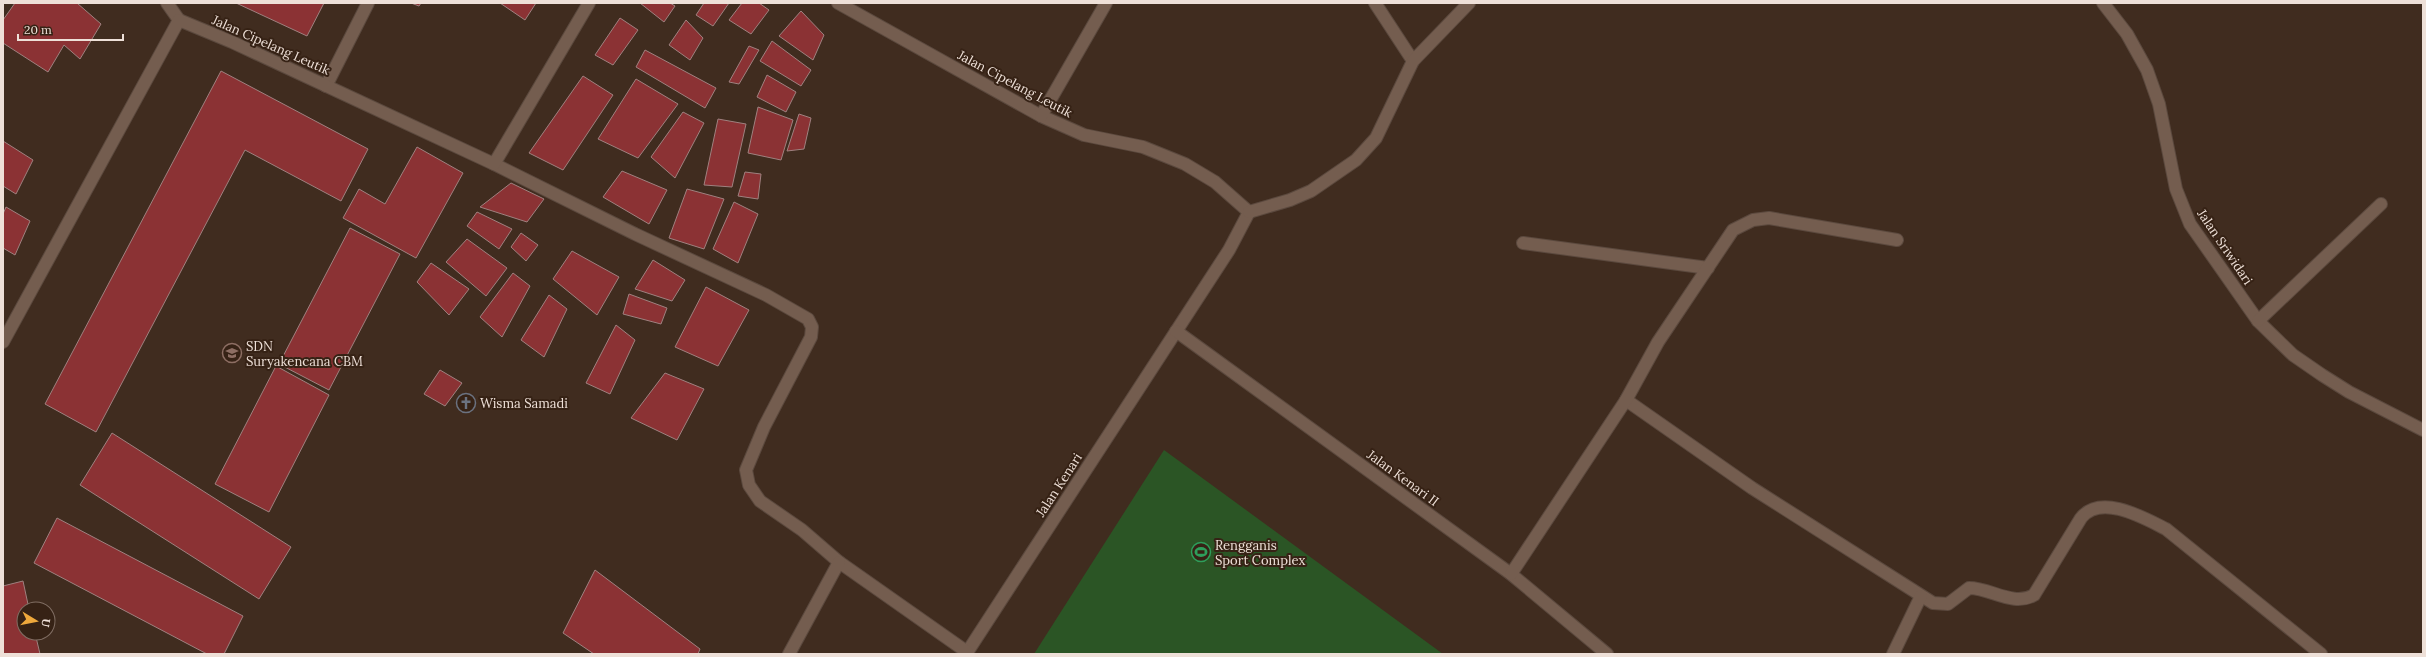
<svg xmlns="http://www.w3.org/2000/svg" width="2426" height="657" font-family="Lora,serif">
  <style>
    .green { fill: #2b5525 }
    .building { fill: #8b3234; stroke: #9f817f }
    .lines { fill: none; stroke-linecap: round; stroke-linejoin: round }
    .street-casing { stroke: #5b493e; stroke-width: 14 }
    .street { stroke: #745d4f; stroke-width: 12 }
    .labels { text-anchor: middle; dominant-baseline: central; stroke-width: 4; stroke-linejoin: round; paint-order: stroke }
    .street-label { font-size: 13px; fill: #eee0d8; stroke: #362215 }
    .poi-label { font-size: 13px; fill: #eee0d8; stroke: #362215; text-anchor: start }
  </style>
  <rect width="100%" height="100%" fill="#402c1f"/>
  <polygon class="green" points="1164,450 1443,654 1034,654"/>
  <g class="building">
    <polygon points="15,3 77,3 101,24 80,59 64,45 48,72 3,43 3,20"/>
    <polygon points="236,3 324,3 307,36"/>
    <polygon points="411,3 421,3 419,6"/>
    <polygon points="500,3 536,3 525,20"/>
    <polygon points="640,3 670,3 675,6 664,22"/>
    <polygon points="704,3 729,3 713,26 696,15"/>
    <polygon points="742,3 759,3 769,10 751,34 729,20"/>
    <polygon points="801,11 824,35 813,60 779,36"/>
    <polygon points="620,18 638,30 613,65 595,55"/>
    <polygon points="686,20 703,38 690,60 669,45"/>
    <polygon points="772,41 811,70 801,86 760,61"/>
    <polygon points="749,46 759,50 739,84 729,82"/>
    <polygon points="645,50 716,88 705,108 636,67"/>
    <polygon points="221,71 368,149 341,201 245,150 96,432 45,404"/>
    <polygon points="767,75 796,92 786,112 757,97"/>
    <polygon points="583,76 613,95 563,170 529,153"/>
    <polygon points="636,79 678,104 638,158 598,139"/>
    <polygon points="758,107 793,120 781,160 748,153"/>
    <polygon points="683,112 704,123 675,178 651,157"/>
    <polygon points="799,114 811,118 804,149 787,151"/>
    <polygon points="718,119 746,124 732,187 704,185"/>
    <polygon points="3,141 33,160 16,194 3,186"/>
    <polygon points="417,147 463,173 416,258 343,218 359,189 385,204"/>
    <polygon points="622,171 667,190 649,224 603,197"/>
    <polygon points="745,172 761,174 758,199 738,196"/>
    <polygon points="511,183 544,199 527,222 480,207"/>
    <polygon points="687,189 724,199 704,249 669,238"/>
    <polygon points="734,202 758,214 738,263 713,249"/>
    <polygon points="6,207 30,221 15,255 3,248 3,214"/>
    <polygon points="477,212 512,229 499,249 467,226"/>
    <polygon points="350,228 400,254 329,390 279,364"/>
    <polygon points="521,233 538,245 526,261 511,247"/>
    <polygon points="467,239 507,268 486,296 446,262"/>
    <polygon points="572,251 619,277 597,315 553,279"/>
    <polygon points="653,260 685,280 672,301 635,289"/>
    <polygon points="431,263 469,289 449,315 417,282"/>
    <polygon points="513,273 530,286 502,337 480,317"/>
    <polygon points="706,287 749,310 718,366 675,347"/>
    <polygon points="629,294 667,308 661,324 623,314"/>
    <polygon points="549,295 567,309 544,357 521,340"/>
    <polygon points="616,325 635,340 610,394 586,383"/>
    <polygon points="276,366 329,395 269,512 215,484"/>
    <polygon points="440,370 462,383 445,406 424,394"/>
    <polygon points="665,373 704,389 677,440 631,418"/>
    <polygon points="112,433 291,547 259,599 80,485"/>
    <polygon points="57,518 243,616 224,654 207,654 34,563"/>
    <polygon points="595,570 700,649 698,654 594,654 563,633"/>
    <polygon points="23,581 29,609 24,609 24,633 35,633 40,654 3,654 3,586"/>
  </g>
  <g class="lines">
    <defs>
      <g id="street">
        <polyline points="167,3 179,20"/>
        <polyline points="838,3 1041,116 1084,135 1143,147 1185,164 1215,182 1249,212 1229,250 966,654"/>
        <polyline points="1375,3 1413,61"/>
        <polyline points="2103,3 2127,34 2147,70 2159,104 2176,189 2190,224 2258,321 2293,355 2322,375 2349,392 2423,430"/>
        <polyline points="326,86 368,3"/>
        <polyline points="1041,116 1106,3"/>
        <polyline points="494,164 635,234 766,295 808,319 812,327 811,337 764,427 746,470 749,485 760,501 802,530 839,562 967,652"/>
        <polyline points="1249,212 1290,200 1311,191 1356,160 1376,138 1413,61 1469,3"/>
        <polyline points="1523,243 1708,268"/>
        <polyline points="2258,321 2381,204"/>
        <polyline points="1176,331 1511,574 1607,654"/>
        <polyline points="3,342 179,20 232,42 494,164 589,3"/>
        <path d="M1626,400L1752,488L1933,603L1948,604L1969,588C1991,588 2013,607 2034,595L2081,518C2101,493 2144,518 2166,529L2321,654"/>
        <polyline points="1511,574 1626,400 1658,342 1733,230 1753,220 1769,218 1897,240"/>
        <polyline points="789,654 839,562"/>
        <polyline points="1893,654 1921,596"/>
      </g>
    </defs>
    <use href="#street" class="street-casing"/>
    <use href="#street" class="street"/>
  </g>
  <defs>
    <symbol id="school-ring" viewBox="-11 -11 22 22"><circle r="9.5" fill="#362215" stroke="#8d6e63" stroke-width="1.5"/><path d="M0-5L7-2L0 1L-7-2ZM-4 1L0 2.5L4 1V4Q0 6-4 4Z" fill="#8d6e63"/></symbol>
    <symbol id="church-ring" viewBox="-11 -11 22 22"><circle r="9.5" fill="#362215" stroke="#6b7280" stroke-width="1.5"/><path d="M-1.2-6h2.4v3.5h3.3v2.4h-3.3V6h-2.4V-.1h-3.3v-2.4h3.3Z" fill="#6b7280"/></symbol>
    <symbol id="stadium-ring" viewBox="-11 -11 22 22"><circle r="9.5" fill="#362215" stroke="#2e9e5b" stroke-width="1.5"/><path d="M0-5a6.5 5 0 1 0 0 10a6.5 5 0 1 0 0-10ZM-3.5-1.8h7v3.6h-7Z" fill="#2e9e5b"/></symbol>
  </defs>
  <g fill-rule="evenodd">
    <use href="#school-ring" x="221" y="342" width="22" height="22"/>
    <use href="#church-ring" x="455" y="392" width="22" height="22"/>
    <use href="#stadium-ring" x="1190" y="541" width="22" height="22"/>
  </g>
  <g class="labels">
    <g class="street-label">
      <text transform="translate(271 45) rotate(24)">Jalan Cipelang Leutik</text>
      <text transform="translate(1015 84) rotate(28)">Jalan Cipelang Leutik</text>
      <text transform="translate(2225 247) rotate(56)">Jalan Sriwidari</text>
      <text transform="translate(1403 478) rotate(36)">Jalan Kenari II</text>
      <text transform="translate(1059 485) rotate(-57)">Jalan Kenari</text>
    </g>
    <g class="poi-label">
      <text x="246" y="346">SDN<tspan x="246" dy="15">Suryakencana CBM</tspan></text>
      <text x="480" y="403">Wisma Samadi</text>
      <text x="1215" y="545">Rengganis<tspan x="1215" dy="15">Sport Complex</tspan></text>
    </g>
  </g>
  <rect width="2426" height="657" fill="none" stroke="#eee0d8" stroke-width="8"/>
  <g transform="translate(36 621) rotate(100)"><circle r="19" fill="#362215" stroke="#806e63"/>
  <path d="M0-3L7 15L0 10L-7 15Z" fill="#eea83c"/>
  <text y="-6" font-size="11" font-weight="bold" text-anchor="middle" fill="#eee0d8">U</text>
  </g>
  <path d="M18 34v6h105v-6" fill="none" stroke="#eee0d8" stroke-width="2"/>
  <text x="24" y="34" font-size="12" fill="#eee0d8" stroke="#362215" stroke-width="3" paint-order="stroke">20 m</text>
</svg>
